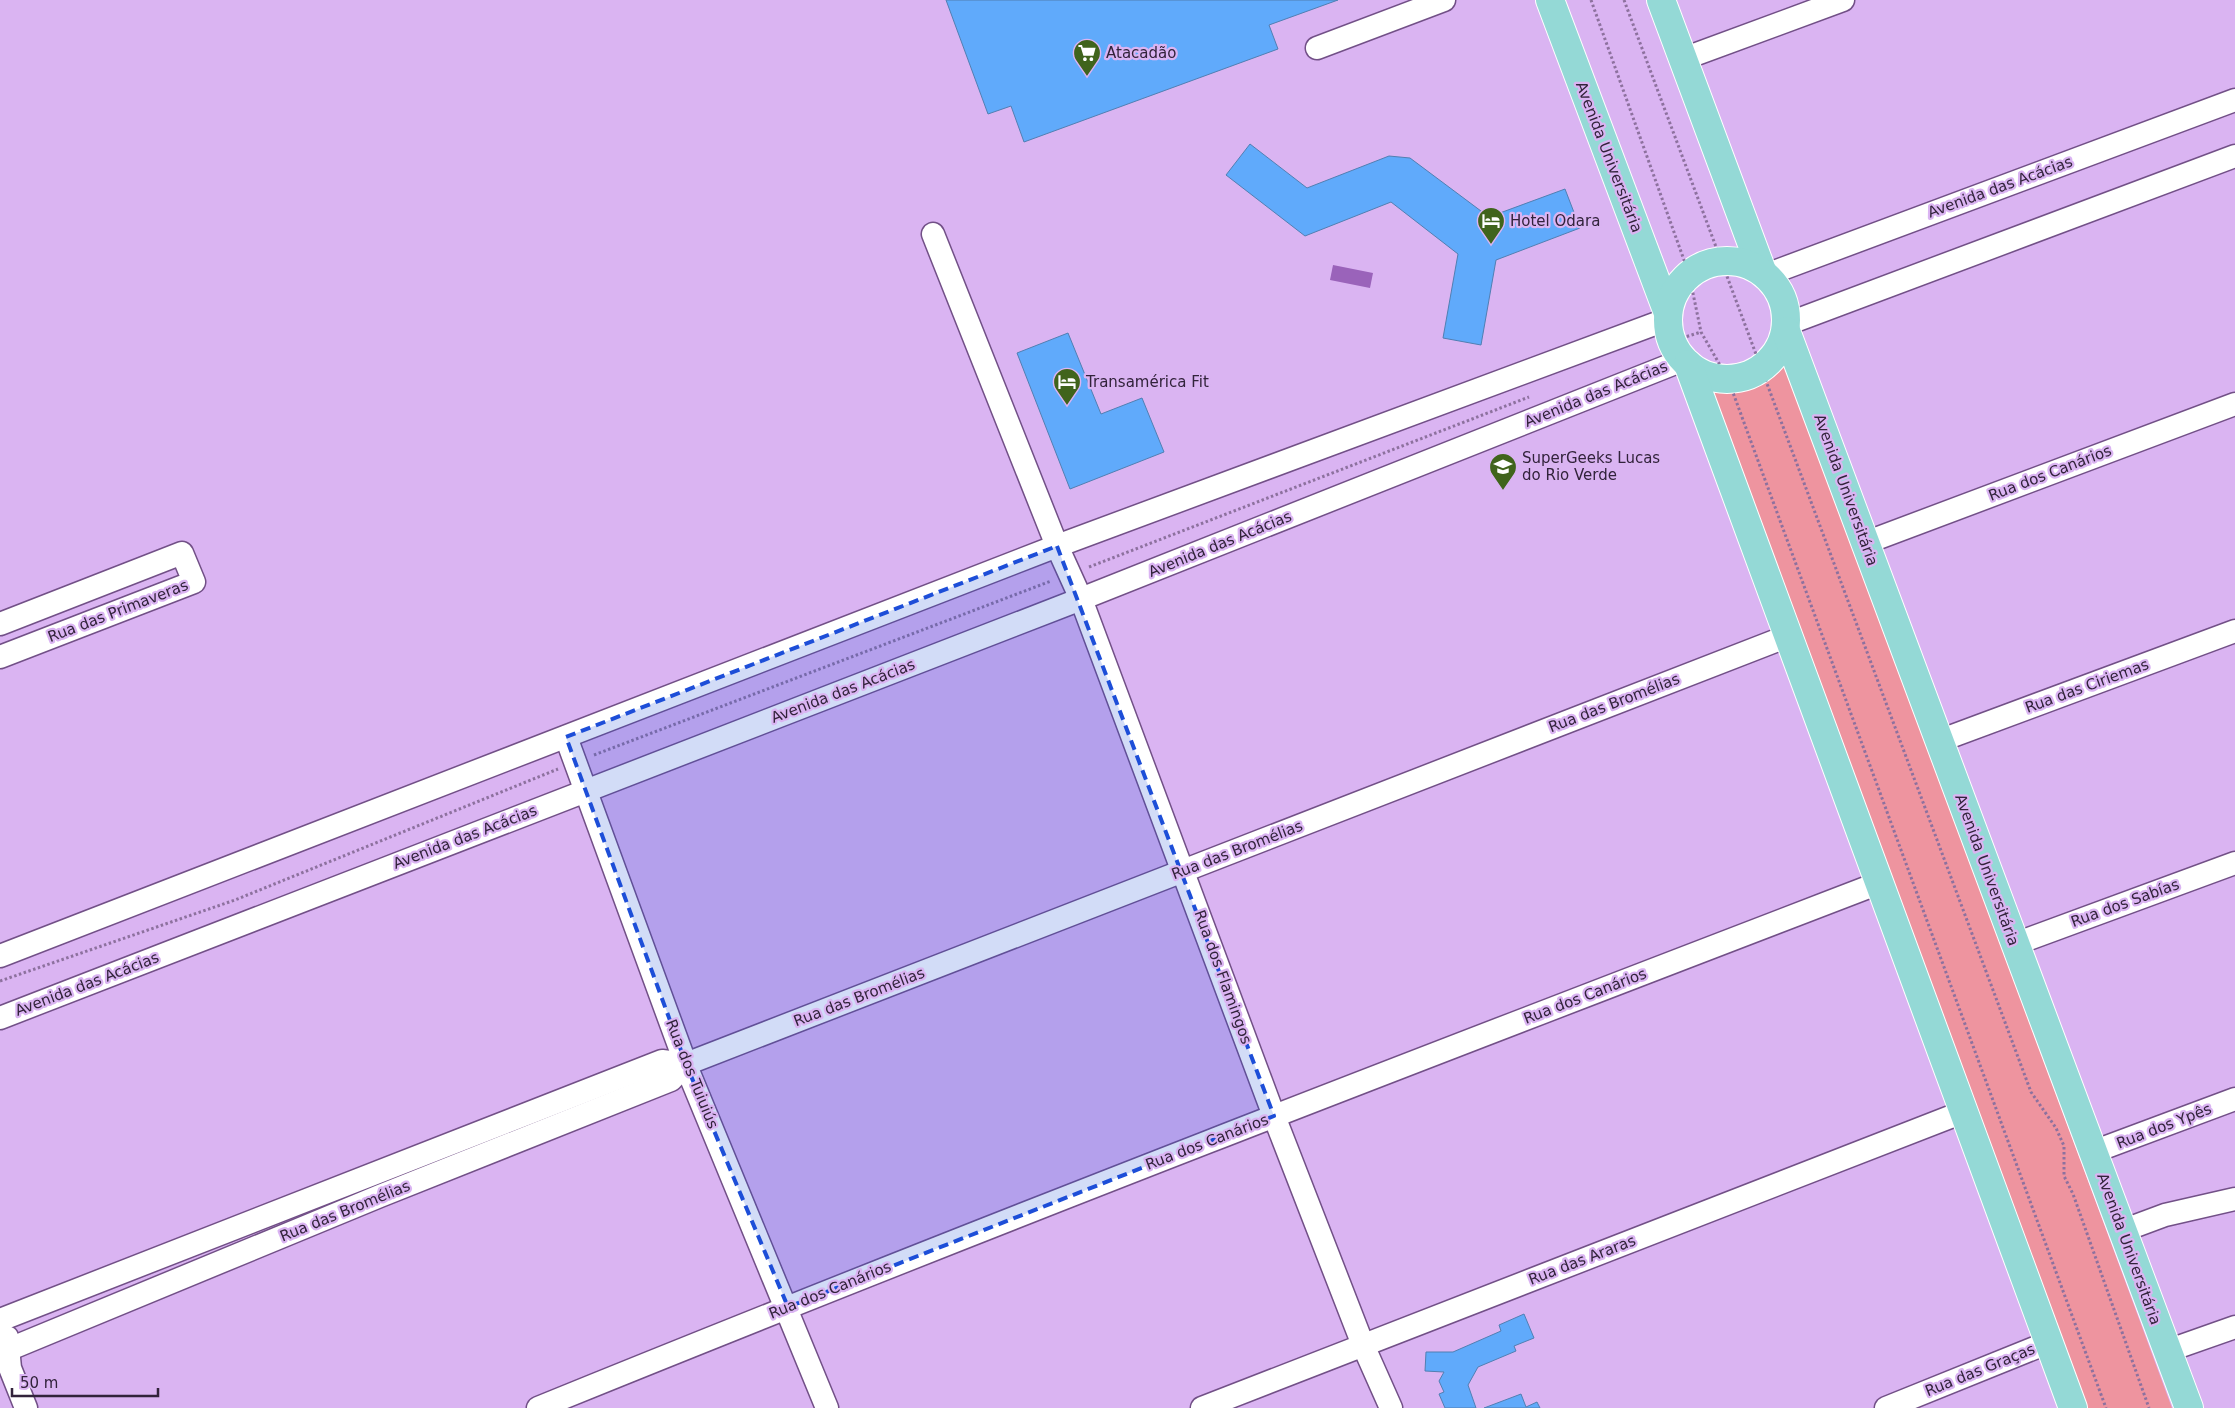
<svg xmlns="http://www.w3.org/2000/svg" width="2235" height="1408" font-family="'DejaVu Sans',sans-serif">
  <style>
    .green { fill: #ee949f }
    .water { fill: #9a63ba }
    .building { fill: #60aafb; stroke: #517fb2 }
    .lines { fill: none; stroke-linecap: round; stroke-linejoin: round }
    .minor-casing { stroke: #725087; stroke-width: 25 }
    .major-casing { stroke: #fff; stroke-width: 30 }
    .path { stroke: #8d719e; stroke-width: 3; stroke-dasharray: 2.5 2.5; stroke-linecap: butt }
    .minor { stroke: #fff; stroke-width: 22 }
    .major { stroke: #94d9d6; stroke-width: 28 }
    .marked { fill: #1d4ed8; fill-opacity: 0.2; stroke: #1d4ed8; stroke-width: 4; stroke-dasharray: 10 6; stroke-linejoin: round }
    .labels { text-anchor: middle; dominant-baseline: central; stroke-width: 4.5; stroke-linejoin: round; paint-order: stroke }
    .poi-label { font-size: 15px; fill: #32233b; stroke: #dab4f2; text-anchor: start }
    .street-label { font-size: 15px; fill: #32233b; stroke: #dab4f2 }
  </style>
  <rect width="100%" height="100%" fill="#dab4f2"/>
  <path class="green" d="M1784,359L2172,1408H2088L1708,391C1738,387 1765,386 1784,359Z"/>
  <polygon class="water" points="1333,265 1373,273 1370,288 1330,280"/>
  <g class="building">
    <polygon points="946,0 1338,0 1269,25 1278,49 1024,142 1011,106 988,114"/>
    <polygon points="1250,144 1307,188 1389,156 1410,158 1489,217 1565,189 1580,228 1496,260 1481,345 1443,338 1458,254 1391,202 1305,236 1226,175"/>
    <polygon points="1068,333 1101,414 1142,398 1164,452 1070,489 1017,353"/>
    <polygon points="1524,1314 1534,1338 1514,1346 1516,1351 1478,1367 1468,1385 1476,1408 1445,1408 1439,1394 1444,1392 1439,1381 1444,1372 1425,1371 1426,1352 1453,1352 1501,1331 1499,1325"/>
    <polygon points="1521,1394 1526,1407 1537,1402 1540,1408 1484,1408"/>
  </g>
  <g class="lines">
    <defs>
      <g id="minor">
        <polyline points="1317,48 1444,0"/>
        <polyline points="1683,59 1843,0"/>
        <polyline points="933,234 1057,546 1081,599 1274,1116 1363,1345 1391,1408"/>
        <polyline points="1766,275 2235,100"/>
        <polyline points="1787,324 2235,156"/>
        <polyline points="1865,543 2235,404"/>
        <polyline points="0,624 182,553 194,582 0,657"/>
        <polyline points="566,737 689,1073 827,1408"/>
        <polyline points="1939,741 2235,631"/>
        <polyline points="2015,944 2235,863"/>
        <polyline points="0,956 1057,546 1668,319"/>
        <polyline points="0,1018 1081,599 1683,360"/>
        <polyline points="2093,1152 2235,1099"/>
        <polyline points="2122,1231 2165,1215 2235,1199"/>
        <polyline points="0,1320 662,1061 686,1064"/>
        <polyline points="7,1337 10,1368 26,1408"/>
        <polyline points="2167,1351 2235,1327"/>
        <polyline points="0,1353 380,1196 671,1080 686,1064 1788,636"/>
        <path d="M538,1408C983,1227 1431,1055 1879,883"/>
        <polyline points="1202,1408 1963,1112"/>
        <polyline points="1886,1408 2047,1343"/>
      </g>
      <g id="major">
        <polyline points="1550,0 1668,313"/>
        <polyline points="1661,0 1762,271"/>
        <circle cx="1727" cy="320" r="59"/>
        <polyline points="1786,331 2189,1408"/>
        <polyline points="1688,364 2073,1408"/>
      </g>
    </defs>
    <use href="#minor" class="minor-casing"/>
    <use href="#major" class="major-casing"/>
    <g class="path">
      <polyline points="1591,0 1689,274 1701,332 1728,379 2106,1408"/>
      <polyline points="1624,0 2031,1092 2056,1128 2064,1146 2064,1176 2073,1194 2149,1408"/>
      <polyline points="1682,338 1701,332"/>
      <polyline points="1089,567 1529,397"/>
      <polyline points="594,755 1051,581"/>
      <polyline points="0,981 235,900 558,769"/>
    </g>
    <use href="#minor" class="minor"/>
    <use href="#major" class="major"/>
  </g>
  <path class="marked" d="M1057,546L1274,1116L788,1307L686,1064L566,737Z"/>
  <defs>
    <symbol id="supermarket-pin" viewBox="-11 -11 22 30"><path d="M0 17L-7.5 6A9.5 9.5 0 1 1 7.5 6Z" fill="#40641c" stroke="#dab4f2"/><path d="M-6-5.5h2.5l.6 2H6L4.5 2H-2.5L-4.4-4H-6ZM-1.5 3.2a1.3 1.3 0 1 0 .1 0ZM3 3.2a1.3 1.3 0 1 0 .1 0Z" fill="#fff"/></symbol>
    <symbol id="hotel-pin" viewBox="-11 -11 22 30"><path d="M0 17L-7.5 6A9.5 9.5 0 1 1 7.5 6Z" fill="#40641c" stroke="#dab4f2"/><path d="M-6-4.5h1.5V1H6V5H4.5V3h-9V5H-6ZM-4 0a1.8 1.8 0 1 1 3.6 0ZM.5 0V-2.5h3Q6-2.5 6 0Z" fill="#fff"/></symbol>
    <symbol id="school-pin" viewBox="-11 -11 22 30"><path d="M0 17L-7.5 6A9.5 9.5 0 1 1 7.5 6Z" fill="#40641c" stroke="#dab4f2"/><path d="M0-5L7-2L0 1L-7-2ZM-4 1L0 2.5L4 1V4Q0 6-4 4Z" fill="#fff"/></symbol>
  </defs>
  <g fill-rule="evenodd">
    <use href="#supermarket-pin" x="1071" y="37" width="32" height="43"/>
    <use href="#hotel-pin" x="1475" y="205" width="32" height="43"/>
    <use href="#hotel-pin" x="1051" y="366" width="32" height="43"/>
    <use href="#school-pin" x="1487" y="451" width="32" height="43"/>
  </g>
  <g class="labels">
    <g class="poi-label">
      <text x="1106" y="53">Atacadão</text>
      <text x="1510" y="221">Hotel Odara</text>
      <text x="1086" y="382">Transamérica Fit</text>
      <text x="1522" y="458">SuperGeeks Lucas<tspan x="1522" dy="17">do Rio Verde</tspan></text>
    </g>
    <g class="street-label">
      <text transform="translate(1609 157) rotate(69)">Avenida Universitária</text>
      <text transform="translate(2000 187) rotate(-20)">Avenida das Acácias</text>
      <text transform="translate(1596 394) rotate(-22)">Avenida das Acácias</text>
      <text transform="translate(2050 473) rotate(-21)">Rua dos Canários</text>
      <text transform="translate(1846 490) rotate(70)">Avenida Universitária</text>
      <text transform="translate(1220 544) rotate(-22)">Avenida das Acácias</text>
      <text transform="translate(118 611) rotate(-21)">Rua das Primaveras</text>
      <text transform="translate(2087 686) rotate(-20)">Rua das Ciriemas</text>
      <text transform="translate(843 691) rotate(-21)">Avenida das Acácias</text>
      <text transform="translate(1614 703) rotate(-21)">Rua das Bromélias</text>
      <text transform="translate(465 837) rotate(-21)">Avenida das Acácias</text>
      <text transform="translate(1237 850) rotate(-21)">Rua das Bromélias</text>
      <text transform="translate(1987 870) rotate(70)">Avenida Universitária</text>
      <text transform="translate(2125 903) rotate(-20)">Rua dos Sabías</text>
      <text transform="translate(1223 977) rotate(70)">Rua dos Flamingos</text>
      <text transform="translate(87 984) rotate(-21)">Avenida das Acácias</text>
      <text transform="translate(1585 996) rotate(-21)">Rua dos Canários</text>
      <text transform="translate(859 997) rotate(-21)">Rua das Bromélias</text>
      <text transform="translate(692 1074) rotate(68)">Rua dos Tuiuiús</text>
      <text transform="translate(2164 1126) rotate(-21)">Rua dos Ypês</text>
      <text transform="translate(1207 1142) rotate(-21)">Rua dos Canários</text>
      <text transform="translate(345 1211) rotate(-22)">Rua das Bromélias</text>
      <text transform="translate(2129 1249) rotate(70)">Avenida Universitária</text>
      <text transform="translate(1582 1260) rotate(-21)">Rua das Araras</text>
      <text transform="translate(830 1290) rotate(-22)">Rua dos Canários</text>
      <text transform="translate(1980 1370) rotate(-22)">Rua das Graças</text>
    </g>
  </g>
  <path d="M12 1388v8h146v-8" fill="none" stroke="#32233b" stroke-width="2.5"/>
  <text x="20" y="1388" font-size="15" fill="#32233b" stroke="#dab4f2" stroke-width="4" paint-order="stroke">50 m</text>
</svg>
